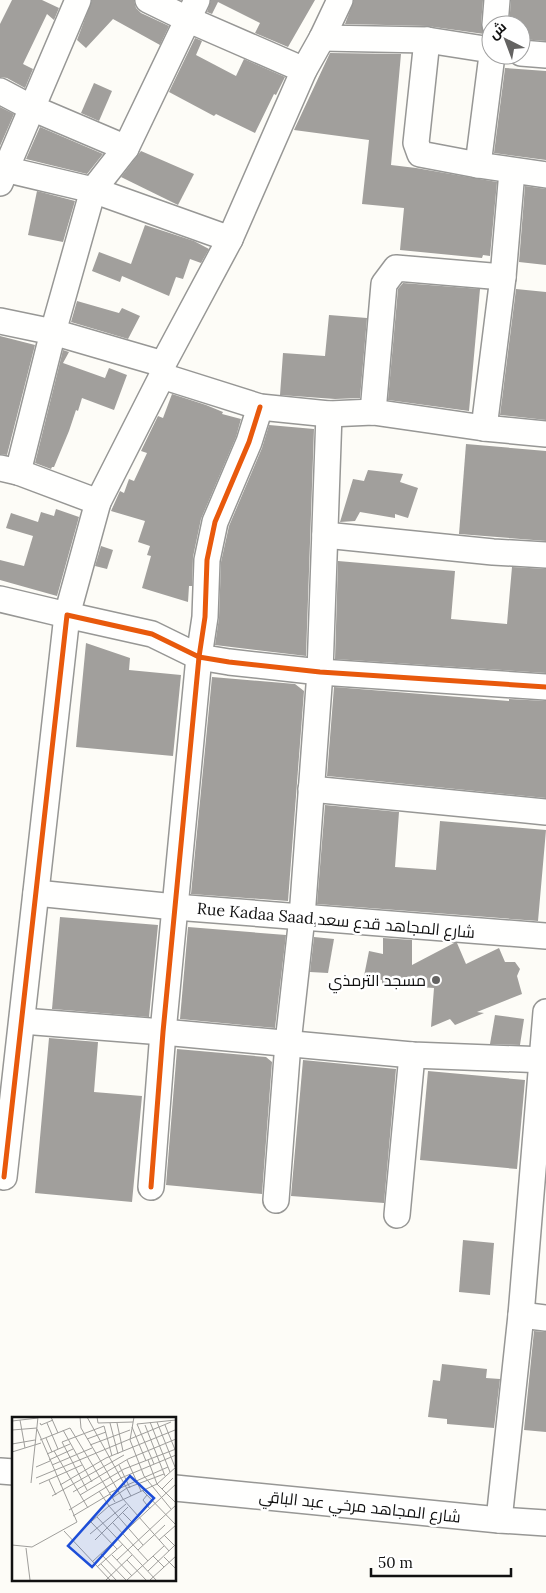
<svg xmlns="http://www.w3.org/2000/svg" width="546" height="1593" font-family="Lora,Cairo,serif">
  <style>
    .building { fill: #a19f9c }
    .lines { fill: none; stroke-linecap: round; stroke-linejoin: round }
    .minor-casing { stroke: #979795; stroke-width: 28 }
    .minor { stroke: #fffffe; stroke-width: 25 }
    .cycleway-casing { stroke: #fff; stroke-width: 8 }
    .cycleway { stroke: #e8590c; stroke-width: 5 }
    .poi-dot { fill: #646362; stroke: #fff; stroke-width: 2 }
    .labels { text-anchor: middle; dominant-baseline: central; stroke-width: 5; stroke-linejoin: round; paint-order: stroke }
    .street-label { font-size: 16px; fill: #111; stroke: #fff }
    .poi-label { font-size: 16px; fill: #111; stroke: #fff; text-anchor: end }
    .inset-road { fill: none; stroke: #9f9e9b; stroke-width: 1 }
    .view { fill: #1d4ed8; fill-opacity: 0.15; stroke: #1d4ed8; stroke-width: 2.5 }
    .inset-edge { fill: none; stroke: #111; stroke-width: 2.5 }
  </style>
  <rect width="100%" height="100%" fill="#fdfcf7"/>
  <g class="building">
    <polygon points="12,0 42,0 59,8 54,20 47,14 23,64 33,69 25,88 7,78 0,77 0,24"/>
    <polygon points="92,0 134,0 136,8 141,13 169,26 160,45 113,19 86,48 77,40"/>
    <polygon points="211,0 315,0 288,47 255,33 260,23 218,2 212,14 207,12"/>
    <polygon points="354,0 483,0 481,24 484,34 427,26 345,24"/>
    <polygon points="511,0 546,0 546,41 521,39 521,25 509,25"/>
    <polygon points="195,38 202,41 196,55 236,76 244,59 285,77 276,95 274,94 255,133 216,114 214,116 169,92"/>
    <polygon points="330,53 401,54 391,165 416,168 497,182 490,256 483,255 482,258 400,250 404,208 362,204 369,140 294,130"/>
    <polygon points="505,68 546,71 546,160 494,153"/>
    <polygon points="94,83 112,91 99,121 81,113"/>
    <polygon points="0,107 14,114 0,146"/>
    <polygon points="40,127 103,154 87,174 26,159"/>
    <polygon points="141,151 194,174 178,205 121,177"/>
    <polygon points="525,186 546,189 546,265 519,262"/>
    <polygon points="37,191 75,201 63,242 28,235"/>
    <polygon points="145,225 194,241 209,249 201,263 190,259 183,279 176,277 169,296 122,276 120,282 92,271 99,252 131,264"/>
    <polygon points="403,283 480,289 469,411 388,400 398,289"/>
    <polygon points="516,289 546,292 546,420 500,415"/>
    <polygon points="77,301 119,313 122,308 140,316 128,339 71,322"/>
    <polygon points="329,315 367,318 360,398 335,399 280,395 283,353 325,356"/>
    <polygon points="0,336 35,345 7,455 0,454"/>
    <polygon points="63,350 69,352 63,363 105,378 109,368 127,375 114,410 82,398 78,411 76,410 69,431 54,467 52,467 51,469 35,463"/>
    <polygon points="172,394 206,405 223,412 222,414 241,419 236,437 201,519 193,557 192,586 189,586 188,602 142,588 151,556 147,555 150,546 138,542 145,521 111,511 120,491 124,493 129,479 134,481 147,453 141,451 158,416 163,418"/>
    <polygon points="269,425 314,429 306,656 215,645 219,618 221,562 229,526 262,448"/>
    <polygon points="466,444 546,451 546,541 459,534"/>
    <polygon points="368,470 403,474 400,482 418,488 408,518 395,514 395,518 360,512 355,521 340,522 353,479 364,481"/>
    <polygon points="56,509 79,517 57,596 0,580 0,560 24,566 33,536 6,528 11,513 38,522 41,512 54,516"/>
    <polygon points="101,546 113,550 107,569 95,566"/>
    <polygon points="338,561 455,571 451,619 507,624 512,567 546,569 546,673 335,659"/>
    <polygon points="86,643 130,658 129,670 181,675 173,756 76,747"/>
    <polygon points="212,677 295,684 304,691 288,901 191,894"/>
    <polygon points="334,687 509,701 509,699 546,701 546,798 327,776"/>
    <polygon points="325,805 399,812 395,867 436,870 440,821 546,830 538,921 317,904"/>
    <polygon points="60,917 158,925 149,1017 52,1009"/>
    <polygon points="188,927 286,935 275,1028 180,1019"/>
    <polygon points="314,937 334,939 328,973 310,972"/>
    <polygon points="383,938 412,940 412,965 454,943 457,943 466,964 499,948 505,962 515,962 520,969 517,976 522,994 477,1012 484,1013 455,1025 450,1019 431,1027 434,988 407,986 382,986 382,980 364,976 369,951 383,954"/>
    <polygon points="495,1015 524,1019 520,1045 490,1044"/>
    <polygon points="49,1038 98,1042 94,1092 142,1096 132,1202 35,1193"/>
    <polygon points="177,1049 266,1057 272,1062 262,1194 166,1185"/>
    <polygon points="303,1060 396,1069 384,1203 291,1196"/>
    <polygon points="428,1071 525,1080 517,1169 420,1160"/>
    <polygon points="463,1240 494,1243 490,1295 459,1292"/>
    <polygon points="534,1331 546,1332 546,1432 524,1430"/>
    <polygon points="442,1364 487,1369 486,1378 500,1379 494,1428 447,1424 447,1419 428,1417 433,1380 440,1381"/>
  </g>
  <g class="lines">
    <defs>
      <g id="minor">
        <polyline points="148,0 187,19 304,70"/>
        <polyline points="495,25 497,0"/>
        <polyline points="322,38 427,40 491,50"/>
        <polyline points="427,40 416,143 420,154 478,165 546,175"/>
        <polyline points="521,53 546,55"/>
        <polyline points="0,91 32,108 126,148"/>
        <polyline points="478,165 492,55"/>
        <polyline points="0,168 93,190 230,239"/>
        <polyline points="0,183 78,0"/>
        <polyline points="0,321 53,332 163,364"/>
        <polyline points="162,376 260,407 329,414 373,412 484,428 546,434"/>
        <polyline points="373,412 384,284 396,268 503,277"/>
        <polyline points="484,428 503,277 512,171"/>
        <polyline points="0,468 18,472 98,502"/>
        <polyline points="18,472 53,332 93,190 126,148 197,0"/>
        <polyline points="325,535 493,552 546,555"/>
        <polyline points="0,599 67,615 98,502 162,376 163,364 230,239 304,70 322,38 340,0"/>
        <polyline points="311,789 546,812"/>
        <polyline points="36,893 175,907 546,936"/>
        <polyline points="22,1021 163,1032 412,1055 546,1060"/>
        <polyline points="4,1177 67,615 152,634 199,657 229,662 320,672 546,687"/>
        <polyline points="151,1187 163,1032 199,657 205,617 207,560 215,522 249,442 260,407"/>
        <polyline points="276,1200 288,1043 302,917 320,672 329,414"/>
        <polyline points="397,1215 412,1055"/>
        <polyline points="521,1315 546,1318"/>
        <polyline points="0,1471 14,1472"/>
        <polyline points="175,1488 499,1520 546,1523"/>
        <polyline points="499,1520 521,1315 546,1012"/>
      </g>
    </defs>
    <use href="#minor" class="minor-casing"/>
    <use href="#minor" class="minor"/>
    <defs>
      <g id="cycleway">
        <polyline points="4,1177 67,615 152,634 199,657 229,662 320,672 546,687"/>
        <polyline points="151,1187 163,1032 199,657 205,617 207,560 215,522 249,442 260,407"/>
      </g>
    </defs>
    <use href="#cycleway" class="cycleway-casing"/>
    <use href="#cycleway" class="cycleway"/>
  </g>
  <circle class="poi-dot" cx="436" cy="980" r="5"/>
  <g class="labels">
    <g class="street-label">
      <text transform="translate(336 920) rotate(5)">Rue Kadaa Saad,شارع المجاهد قدع سعد</text>
      <text transform="translate(360 1506) rotate(6)">شارع المجاهد مرخي عبد الباقي</text>
    </g>
    <g class="poi-label">
      <text x="426" y="980">مسجد الترمذي</text>
    </g>
  </g>
  <g transform="translate(12 1417)">
    <rect width="164" height="164" fill="#fdfcf7"/>
    <path class="inset-road" d="M39,0L46,16M68,0L69,11L111,82M75,0L119,79M85,0L86,6L121,5M122,0L118,23L132,59L159,92M8,3L13,31M0,4L26,1M138,5L158,55M145,5L163,50M28,6L29,8L41,3M35,6L46,32M98,6L106,37M105,6L111,34M125,7L142,47M125,7L164,3M133,8L153,59M153,8L164,35M92,9L100,39M120,10L134,44M0,13L25,11M51,13L80,65M34,21L40,35M75,22L94,15M28,23L58,11L103,85M0,27L23,23M78,28L118,13M42,34L76,91M0,35L29,26M35,37L58,27M37,43L61,32M115,43L129,74M136,43L145,67L164,86M40,48L80,31M107,48L118,71M24,50L38,44M24,61L159,5M37,63L44,78M19,66L26,0M27,67L70,48M48,68L94,41L163,13M150,72L161,61M75,73L50,25L92,9M87,74L97,89L145,67L164,50M131,74L164,108M61,75L116,42L164,22M97,76L156,50M68,78L112,52L164,32M135,78L131,83L138,92M40,79L112,38M100,81L115,71L152,57M111,82L157,134M57,93L109,61L164,38M111,96L122,107M61,99L98,77M85,100L144,163M79,105L105,132M101,106L136,144M72,111L97,89L131,128M52,114L98,163M78,117L114,87M152,118L164,130M83,123L116,90M147,123L164,108M0,128L20,130L65,105L25,12M14,131L18,163M126,133L153,108M89,137L114,163M100,138L120,159M141,139L152,150M152,140L164,152M105,143L164,88M115,143L134,163M80,145L164,67M89,147L104,163M85,150L111,127M136,154L162,129M94,163L120,138M115,163L152,129M138,163L164,139"/>
    <path class="view" d="M118,59L142,81L80,150L56,129Z"/>
    <rect width="164" height="164" class="inset-edge"/>
  </g>
  <g transform="translate(506 40) rotate(318)"><circle r="24" fill="#ffffff" stroke="#a0a0a0"/>
  <path d="M0-4L9 19L0 12L-9 19Z" fill="#646362"/>
  <text y="-8" font-size="14" font-weight="bold" text-anchor="middle" fill="#111111">ش</text>
  </g>
  <path d="M371 1568v8h140v-8" fill="none" stroke="#111111" stroke-width="2.5"/>
  <text x="378" y="1568" font-size="15" fill="#111111" stroke="#ffffff" stroke-width="4" paint-order="stroke">50 m</text>
</svg>
